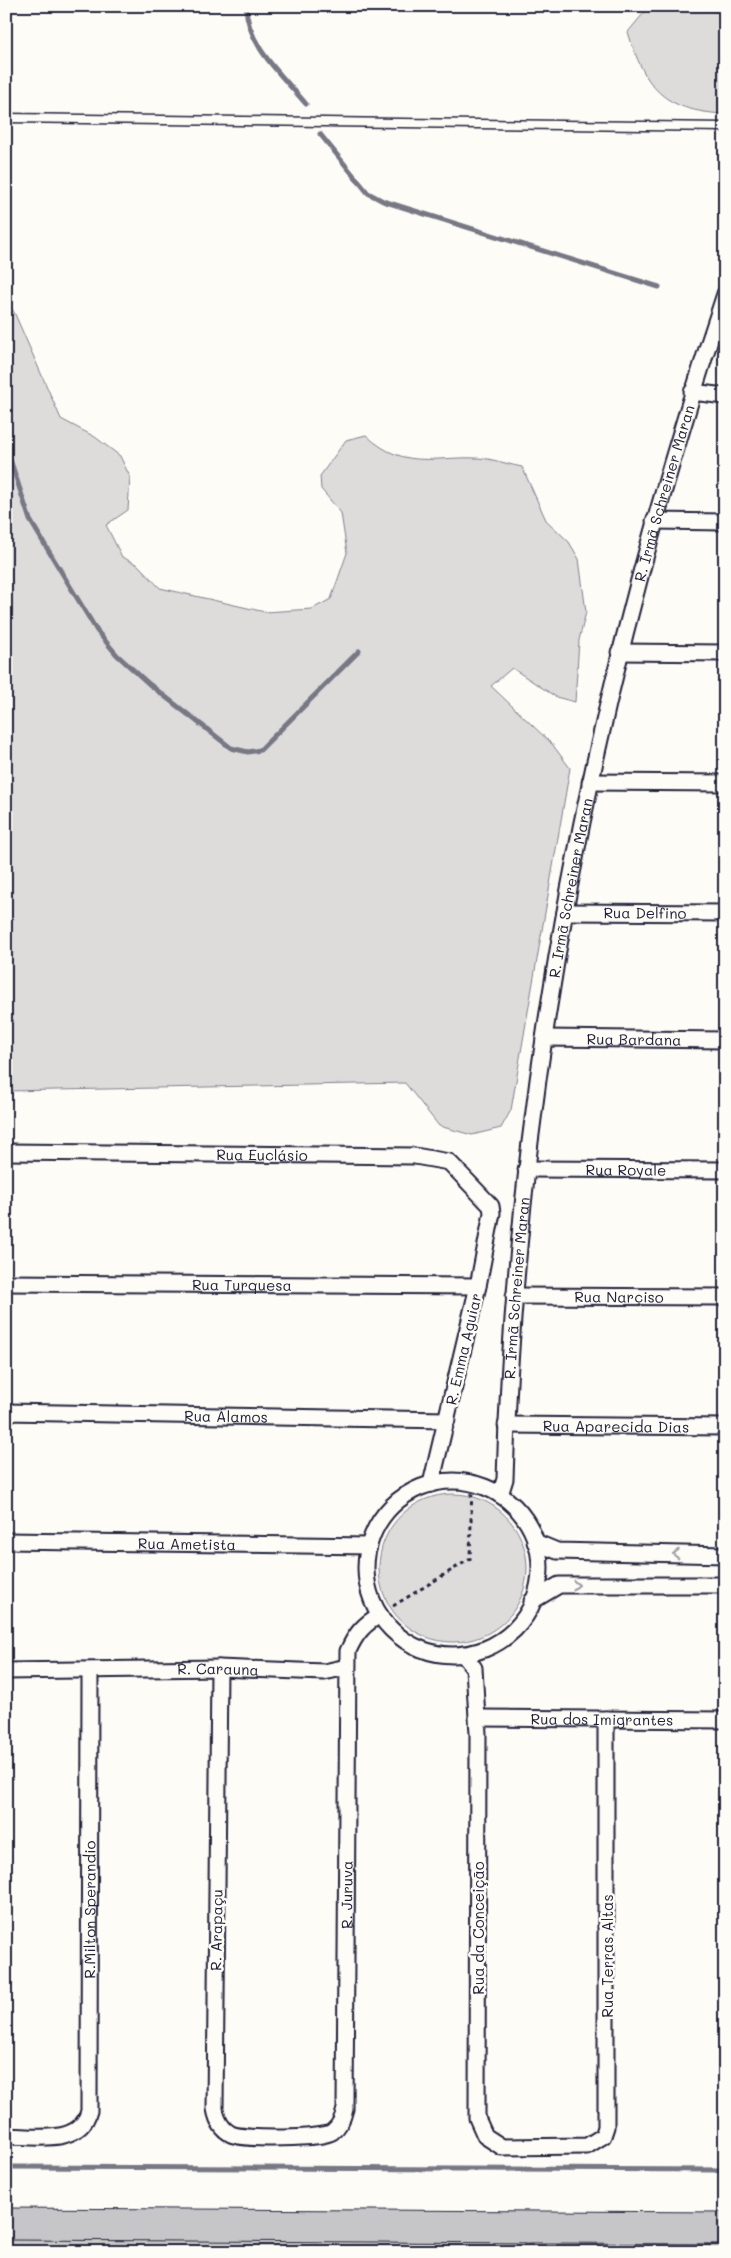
<svg xmlns="http://www.w3.org/2000/svg" width="731" height="2258" font-family="Mali,sans-serif">
  <style>
    .green { fill: #dddcdb; stroke: #807f8b }
    .shadow { fill: #0003 }
    .lines { fill: none; stroke-linecap: round; stroke-linejoin: round }
    .stream { stroke: #787885; stroke-width: 5 }
    .building { fill: #c6c6c8; stroke: #22223b }
    .service-casing { stroke: #22223b; stroke-width: 11 }
    .minor-casing { stroke: #22223b; stroke-width: 19 }
    .path { stroke: #22223b; stroke-width: 3; stroke-dasharray: 4 4; stroke-linecap: butt }
    .service { stroke: #fdfcf7; stroke-width: 8 }
    .minor { stroke: #fdfcf7; stroke-width: 15 }
    .oneway { stroke: #9a9aa2 }
    .labels { text-anchor: middle; dominant-baseline: central; stroke-width: 5; stroke-linejoin: round; paint-order: stroke }
    .street-label { font-size: 15px; fill: #22223b; stroke: #fdfcf7 }
  </style>
  <rect width="100%" height="100%" fill="#fdfcf7"/>
  <filter id="ink" filterUnits="userSpaceOnUse"><feTurbulence type="fractalNoise" baseFrequency=".02" numOctaves="2"/><feDisplacementMap in="SourceGraphic" scale="10" xChannelSelector="R" yChannelSelector="G"/><feConvolveMatrix kernelMatrix="1 2 1 2 8 2 1 2 1" color-interpolation-filters="sRGB"/></filter>
  <g filter="url(#ink)">
    <g class="green">
      <path d="M678,7L725,13V114C663,111 645,88 628,32L647,9Z"/>
      <path d="M6,301L14,312L61,419L95,437L120,456L130,477L128,510L106,525L122,557L138,565L160,588L265,612L312,609L331,599L347,553L341,513L321,489L320,476L346,440L366,435C407,474 439,453 488,459C499,461 511,465 522,467L546,520L569,542L579,559L586,612L579,640L575,702L556,697L512,668L491,686L552,744L570,768L511,1110L501,1128L472,1135L439,1126L405,1083L6,1091Z"/>
      <circle cx="453" cy="1568" r="74"/>
    </g>
    <polygon class="shadow" points="6,2210 725,2214 725,2250 6,2245"/>
    <g class="lines">
      <g class="stream">
        <path d="M246,6C247,46 282,75 306,104"/>
        <polyline points="320,134 368,193 383,201 659,287"/>
        <polyline points="6,447 30,520 97,631 117,655 149,684 231,748 248,752 260,750 359,651"/>
        <polyline points="6,2167 725,2170"/>
      </g>
    </g>
    <polygon class="building" points="6,2208 725,2212 725,2244 7,2240"/>
    <g class="lines">
      <defs>
        <polyline id="service" points="6,118 725,127"/>
        <g id="minor">
          <polyline points="692,392 725,396"/>
          <polyline points="654,521 725,522"/>
          <polyline points="619,652 725,653"/>
          <polyline points="590,782 725,783"/>
          <path id="s1" d="M565,912L725,913"/>
          <path id="s2" d="M544,1038L725,1040"/>
          <path id="s3" d="M6,1152L415,1156L449,1162L491,1206L492,1213L478,1286L431,1484"/>
          <path id="s4" d="M526,1169L725,1170"/>
          <path id="s5" d="M6,1283L478,1286"/>
          <path id="s6" d="M514,1296L725,1297"/>
          <path id="s7" d="M6,1412L447,1420"/>
          <path id="s8" d="M506,1425L725,1427"/>
          <circle cx="453" cy="1568" r="87"/>
          <path id="s9" d="M500,1495L505,1479C516,1075 597,676 725,294"/>
          <path id="s10" d="M6,1541L369,1546"/>
          <polyline points="535,1542 557,1551 725,1555"/>
          <polyline points="532,1601 559,1585 725,1585"/>
          <polyline points="463,1654 474,1668 478,1734 477,2118 485,2136 502,2147 587,2146 603,2136 606,2127 606,1719"/>
          <path id="s11" d="M219,1668L215,2109C217,2120 221,2129 231,2134C244,2140 321,2139 332,2132C340,2126 343,2118 345,2109L348,1651C356,1633 364,1624 380,1615"/>
          <path id="s12" d="M6,1671L219,1668L324,1672L347,1667"/>
          <path id="s13" d="M478,1718L725,1720"/>
          <path id="s14" d="M6,2136C35,2136 80,2146 89,2111L90,1671"/>
        </g>
      </defs>
      <use href="#service" class="service-casing"/>
      <use href="#minor" class="minor-casing"/>
      <polyline class="path" points="393,1606 470,1559 472,1483"/>
      <use href="#service" class="service"/>
      <use href="#minor" class="minor"/>
    </g>
    <defs><path id="oneway-chevron" d="M-2-3.5L2.5 0L-2 3.5" fill="none" stroke-width="1.6" stroke-linecap="round" stroke-linejoin="round" transform="scale(1.25)"/></defs>
    <g class="oneway">
      <use href="#oneway-chevron" transform="translate(676 1554) rotate(-179)"/>
      <use href="#oneway-chevron" transform="translate(576 1585)"/>
    </g>
  </g>
  <g class="labels">
    <g class="street-label">
      <text stroke="none"><textPath href="#s9" startOffset="1018">R. Irmã Schreiner Maran</textPath></text>
      <text stroke="none"><textPath href="#s9" startOffset="612">R. Irmã Schreiner Maran</textPath></text>
      <text stroke="none"><textPath href="#s1" startOffset="80">Rua Delfino</textPath></text>
      <text stroke="none"><textPath href="#s2" startOffset="90">Rua Bardana</textPath></text>
      <text stroke="none"><textPath href="#s3" startOffset="256">Rua Euclásio</textPath></text>
      <text stroke="none"><textPath href="#s4" startOffset="100">Rua Royale</textPath></text>
      <text stroke="none"><textPath href="#s5" startOffset="236">Rua Turquesa</textPath></text>
      <text stroke="none"><textPath href="#s9" startOffset="208">R. Irmã Schreiner Maran</textPath></text>
      <text stroke="none"><textPath href="#s6" startOffset="105">Rua Narciso</textPath></text>
      <text transform="translate(463 1349) rotate(-77)">R. Emma Aguiar</text>
      <text stroke="none"><textPath href="#s7" startOffset="220">Rua Álamos</textPath></text>
      <text stroke="none"><textPath href="#s8" startOffset="110">Rua Aparecida Dias</textPath></text>
      <text stroke="none"><textPath href="#s10" startOffset="181">Rua Ametista</textPath></text>
      <text stroke="none"><textPath href="#s12" startOffset="212">R. Carauna</textPath></text>
      <text stroke="none"><textPath href="#s13" startOffset="124">Rua dos Imigrantes</textPath></text>
      <text stroke="none"><textPath href="#s11" startOffset="815">R. Juruva</textPath></text>
      <text stroke="none"><textPath href="#s14" startOffset="296">R.Milton Sperandio</textPath></text>
      <text transform="translate(478 1928) rotate(-90)">Rua da Conceição</text>
      <text transform="translate(216 1930) rotate(-89)">R. Arapaçu</text>
      <text transform="translate(607 1956) rotate(-90)">Rua Terras Altas</text>
    </g>
  </g>
  <rect width="731" height="2258" fill="none" stroke="#fdfcf7" stroke-width="25"/>
  <rect x="12" y="12" width="706" height="2233" fill="none" stroke="#22223b" stroke-width="2" filter="url(#ink)"/>
</svg>
